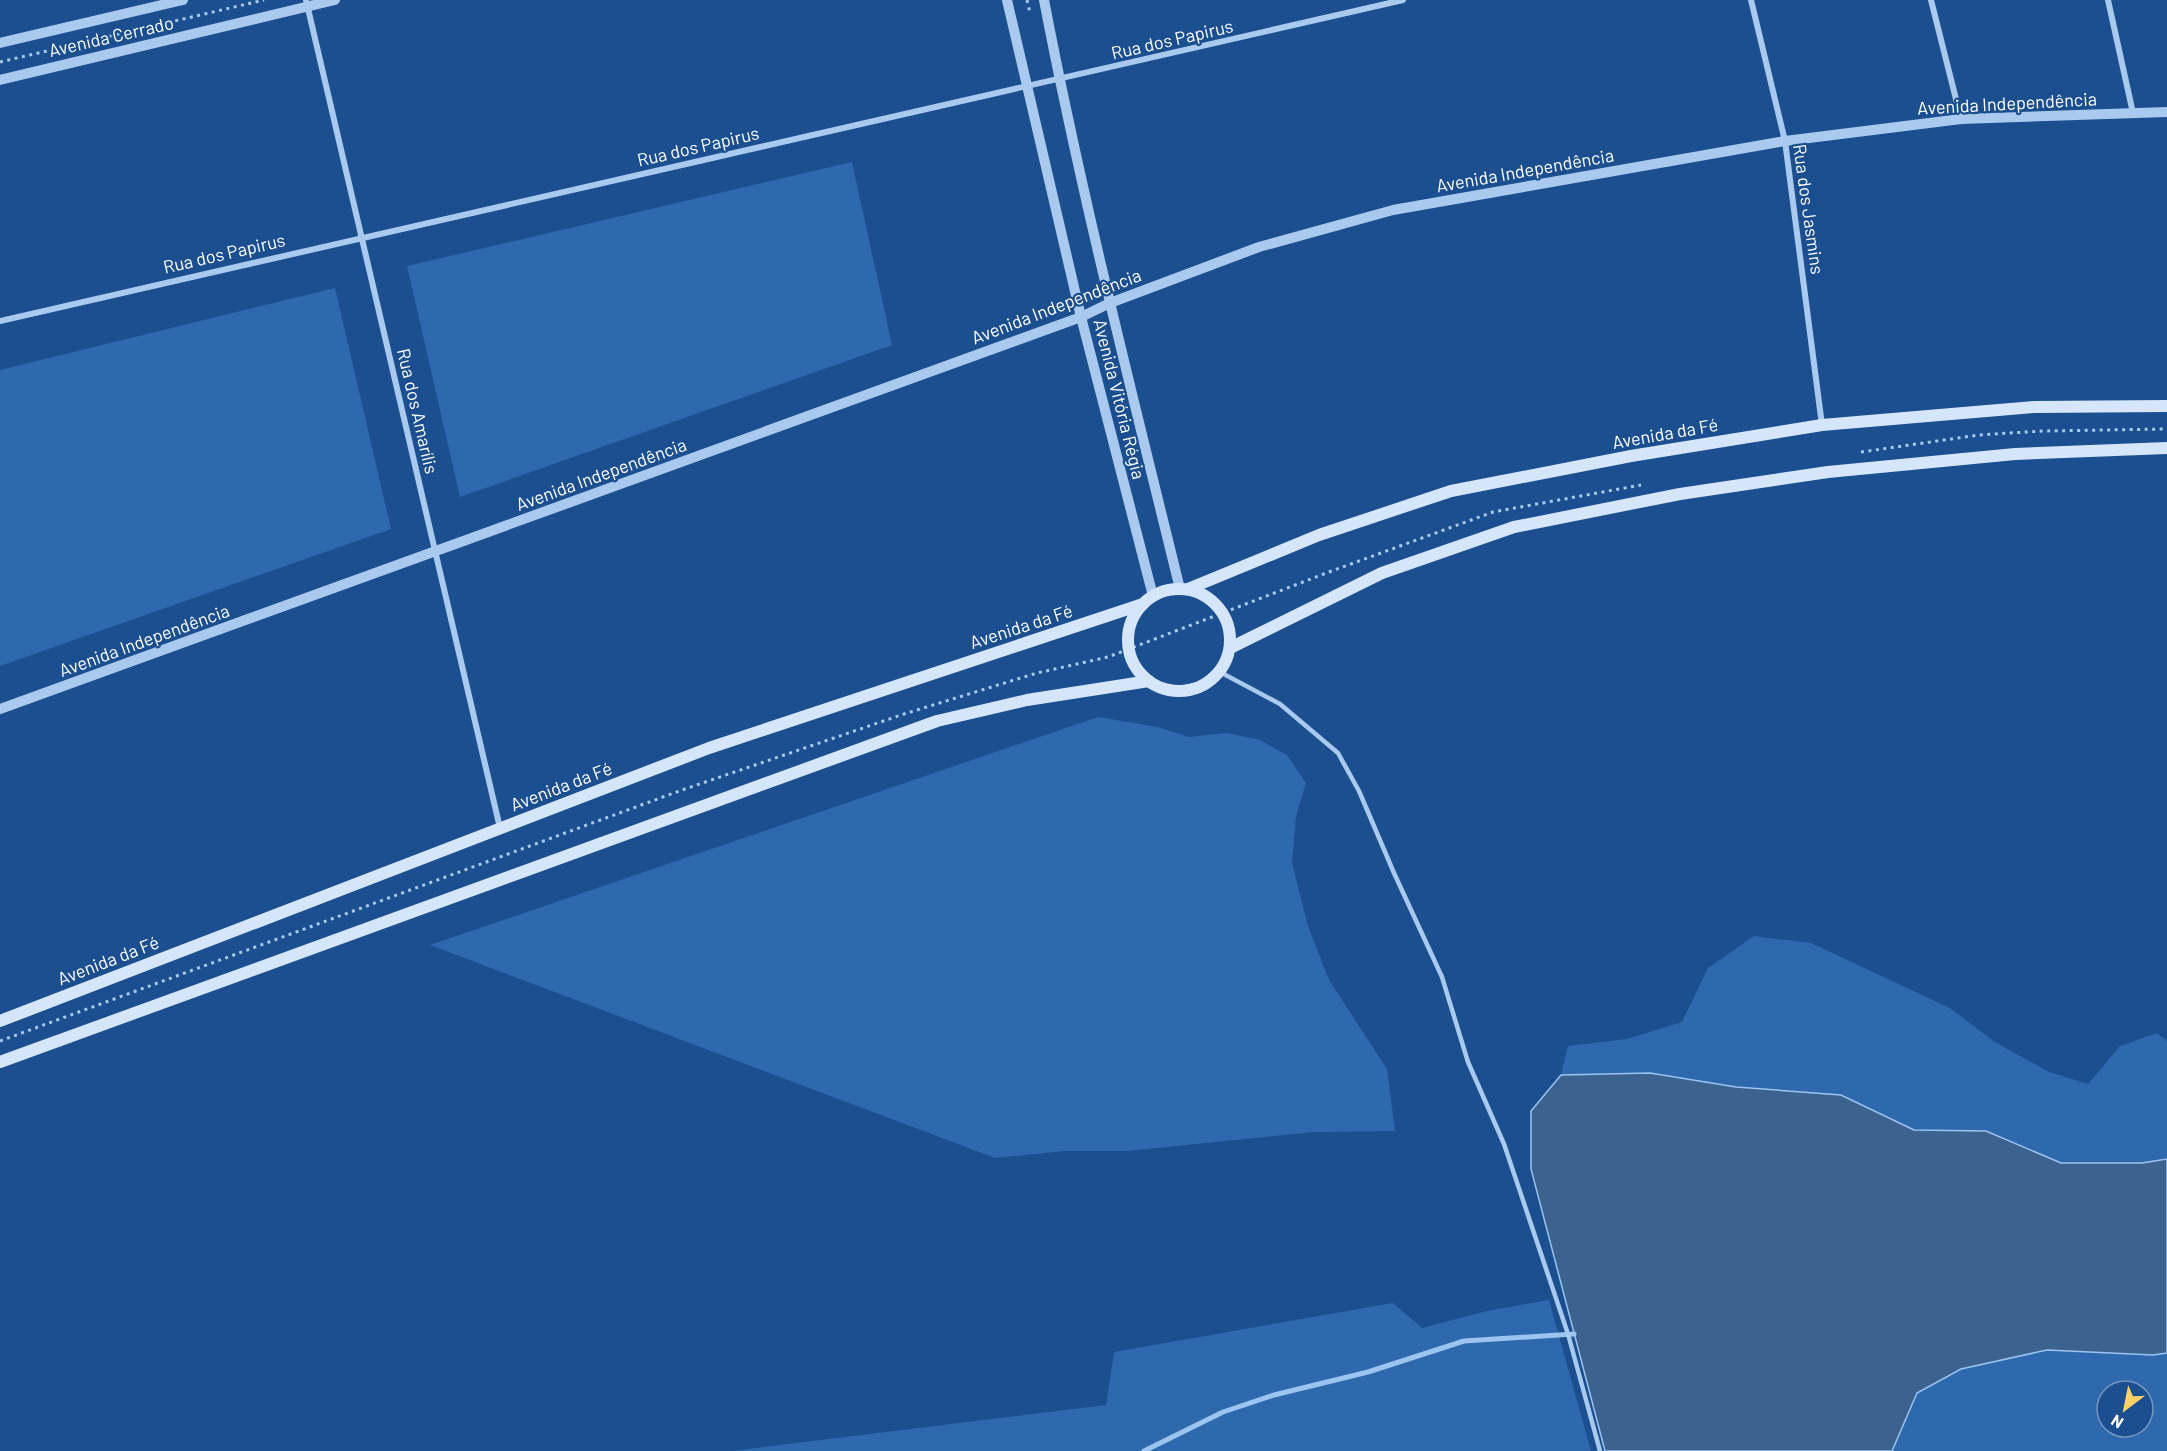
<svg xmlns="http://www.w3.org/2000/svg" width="2167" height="1451" font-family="Barlow,sans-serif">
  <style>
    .green { fill: #2e69ad; fill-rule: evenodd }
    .water { fill: #3c6290; stroke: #9cc4f0; stroke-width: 1.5 }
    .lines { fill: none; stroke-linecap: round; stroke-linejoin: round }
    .stream { stroke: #9cc4f0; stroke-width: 5 }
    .path { stroke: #a9c9ee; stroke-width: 3; stroke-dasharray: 3 4.5; stroke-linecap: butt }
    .service { stroke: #a9c9ee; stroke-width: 4.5 }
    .minor { stroke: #a9c9ee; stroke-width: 6 }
    .tertiary { stroke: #a9c9ee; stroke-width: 10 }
    .secondary { stroke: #d6e6fa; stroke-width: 12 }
    .labels { text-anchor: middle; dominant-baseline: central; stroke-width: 4.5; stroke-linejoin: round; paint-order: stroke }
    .street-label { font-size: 18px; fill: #fff; stroke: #1b4f8f }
  </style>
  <rect width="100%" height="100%" fill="#1b4f8f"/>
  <g class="green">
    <polygon points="852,162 892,345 460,497 407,266"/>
    <polygon points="335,288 391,529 0,666 0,370"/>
    <polygon points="1098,717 1158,727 1189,737 1227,733 1260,740 1287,755 1306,783 1296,816 1292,863 1308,926 1329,980 1387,1069 1395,1131 1314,1132 1127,1151 1065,1151 995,1158 430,945"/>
    <polygon points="1754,936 1811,943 1950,1008 1995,1042 2049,1072 2088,1084 2120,1046 2157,1033 2167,1041 2167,1159 2142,1163 2061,1163 1986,1131 1914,1130 1841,1095 1736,1087 1650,1073 1561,1075 1568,1046 1627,1039 1682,1022 1708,968"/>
    <polygon points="1549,1300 1591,1451 732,1451 1106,1405 1114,1352 1393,1303 1422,1328 1487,1311"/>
    <path d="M2047,1350L2153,1355L2167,1353V1451H1892L1917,1393L1961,1369ZM2107,1391H2143V1427H2107Z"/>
  </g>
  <polygon class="water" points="1650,1073 1736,1087 1841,1095 1914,1130 1986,1131 2061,1163 2142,1163 2167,1159 2167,1353 2153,1355 2047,1350 1961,1369 1917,1393 1892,1451 1605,1451 1531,1169 1531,1111 1561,1075"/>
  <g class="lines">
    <polyline class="stream" points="1144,1451 1223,1412 1274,1395 1368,1372 1464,1341 1574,1334"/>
    <g class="path">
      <polyline points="1027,0 1030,13"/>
      <polyline points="0,62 264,0"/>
      <polyline points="1861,452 1979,435 2042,431 2167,429"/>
      <polyline points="0,1041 682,790 904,714 1037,673 1108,657 1329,572 1493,512 1641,485"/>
    </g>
    <polyline class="service" points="1220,672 1280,704 1338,753 1359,791 1394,873 1442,977 1468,1062 1504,1144 1568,1334 1600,1451"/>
    <g class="minor">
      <polyline points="306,0 500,828"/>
      <polyline points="1751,0 1785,141 1822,425"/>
      <polyline points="1931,0 1961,119"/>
      <polyline points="2108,0 2133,113"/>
      <path d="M0,321C467,212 936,109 1403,0"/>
    </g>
    <g class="tertiary">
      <polyline points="1007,0 1081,317 1153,596"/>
      <path d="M1044,0C1082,198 1132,393 1180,589"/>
      <polyline points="0,43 183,0"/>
      <polyline points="0,80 335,0"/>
      <polyline points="0,709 1081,317 1110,303 1259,247 1393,210 1785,141 1961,119 2167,112"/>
    </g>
    <g class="secondary">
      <circle cx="1179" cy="640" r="51"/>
      <polyline points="1188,589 1319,535 1451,491 1631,456 1822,425 2034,407 2167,406"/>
      <polyline points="1230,648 1382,573 1514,527 1680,494 1828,472 2015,454 2167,448"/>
      <polyline points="0,1021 709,748 1143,604"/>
      <polyline points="0,1062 937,721 1027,700 1149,681"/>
    </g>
  </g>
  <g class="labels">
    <g class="street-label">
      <text transform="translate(111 36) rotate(-13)">Avenida Cerrado</text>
      <text transform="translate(1172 39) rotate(-13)">Rua dos Papirus</text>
      <text transform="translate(2007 103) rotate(-3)">Avenida Independência</text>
      <text transform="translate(698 146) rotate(-13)">Rua dos Papirus</text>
      <text transform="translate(1525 170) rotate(-10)">Avenida Independência</text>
      <text transform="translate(1809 209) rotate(82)">Rua dos Jasmins</text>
      <text transform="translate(224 253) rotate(-13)">Rua dos Papirus</text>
      <text transform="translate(1056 306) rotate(-21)">Avenida Independência</text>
      <text transform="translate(1120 399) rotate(76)">Avenida Vitória Régia</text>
      <text transform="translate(418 411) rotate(77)">Rua dos Amarílis</text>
      <text transform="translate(1665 433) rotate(-10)">Avenida da Fé</text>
      <text transform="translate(601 474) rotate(-20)">Avenida Independência</text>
      <text transform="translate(1021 626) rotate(-18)">Avenida da Fé</text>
      <text transform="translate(144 640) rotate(-20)">Avenida Independência</text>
      <text transform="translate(561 786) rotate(-21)">Avenida da Fé</text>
      <text transform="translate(108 960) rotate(-21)">Avenida da Fé</text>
    </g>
  </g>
  <g transform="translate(2125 1409) rotate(212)"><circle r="28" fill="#1b4f8f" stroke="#7695bc" stroke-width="1.5"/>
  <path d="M0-4.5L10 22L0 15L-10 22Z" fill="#ffd166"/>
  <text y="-9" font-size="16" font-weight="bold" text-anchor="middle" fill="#ffffff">N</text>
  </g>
</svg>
